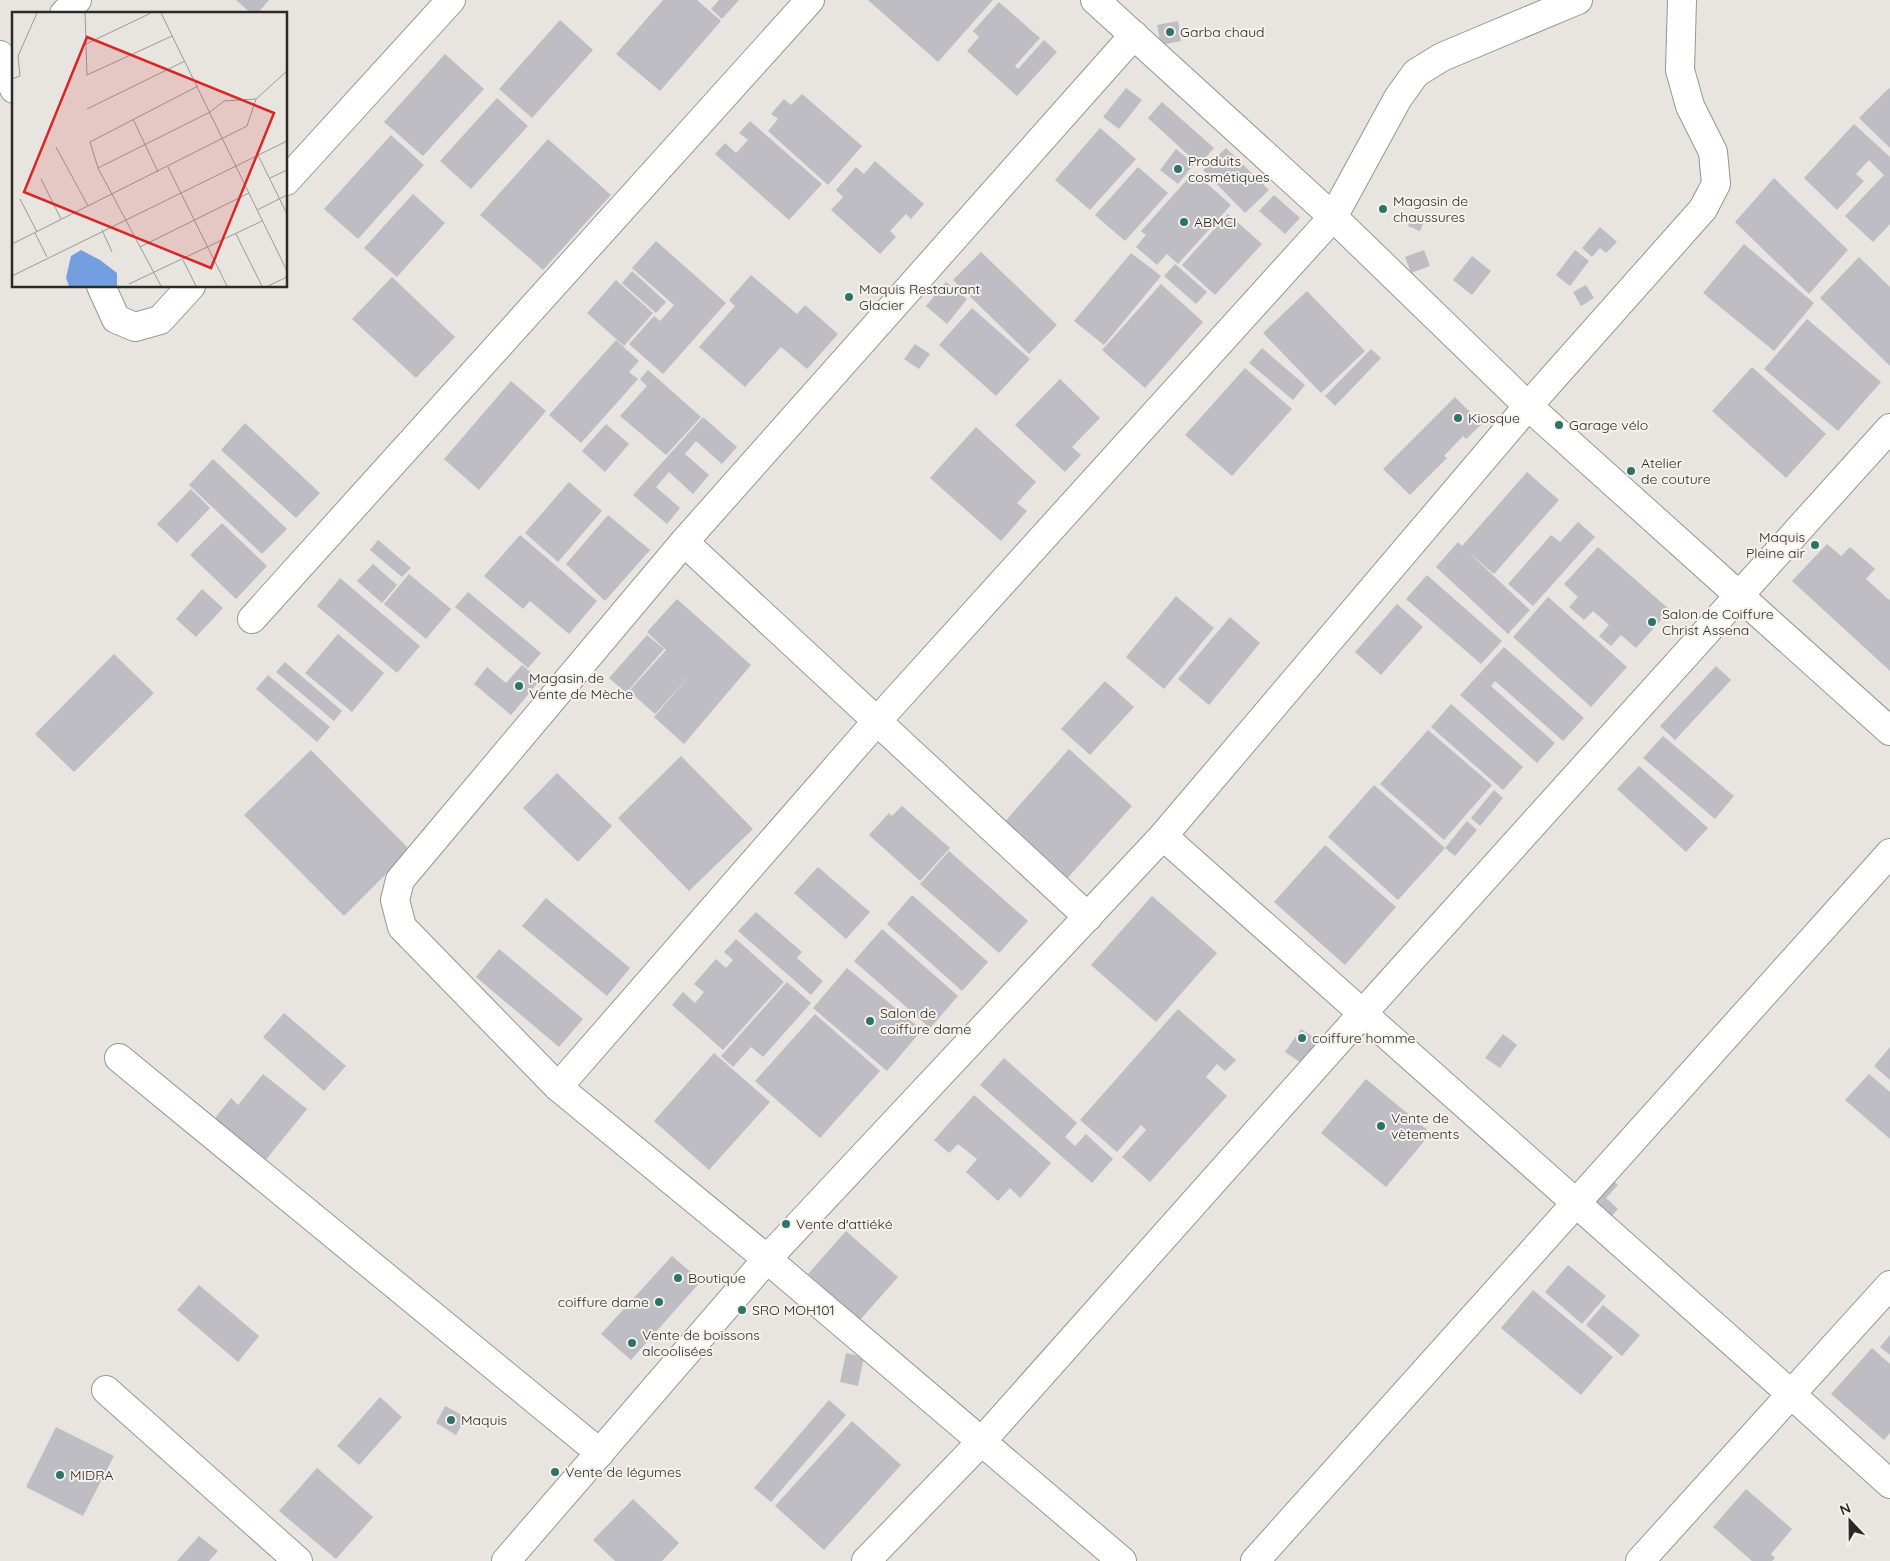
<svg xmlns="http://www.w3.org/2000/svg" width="1890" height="1561" font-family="Quicksand,sans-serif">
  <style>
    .building { fill: #bebdc3 }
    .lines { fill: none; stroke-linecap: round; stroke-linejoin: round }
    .minor-casing { stroke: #999691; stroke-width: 30 }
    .minor { stroke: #fff; stroke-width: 28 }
    .poi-dot { fill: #2d7369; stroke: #f5f2ec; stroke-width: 2 }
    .labels { text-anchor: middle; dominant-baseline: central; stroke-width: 4; stroke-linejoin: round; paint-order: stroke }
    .poi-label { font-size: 14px; fill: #2c2a28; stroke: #f5f2ec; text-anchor: start }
    .inset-road { fill: none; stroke: #9d9a96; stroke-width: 1 }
    .view { fill: #d62828; fill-opacity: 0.15; stroke: #d62828; stroke-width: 2.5 }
    .inset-edge { fill: none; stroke: #2c2a28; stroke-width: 2.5 }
  </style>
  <rect width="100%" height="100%" fill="#e8e4df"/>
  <g class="building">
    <polygon points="236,0 269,0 257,14 252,14"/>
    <polygon points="663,0 697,0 721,21 660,91 616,54"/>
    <polygon points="719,0 739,0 722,19 711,9"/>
    <polygon points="868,0 993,0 938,62"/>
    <polygon points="999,2 1040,38 1015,66 1018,69 1044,40 1057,52 1017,96 967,51 979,37 973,31"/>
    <polygon points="560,20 593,50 532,118 499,89"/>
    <polygon points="1178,21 1181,41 1161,45 1157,25"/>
    <polygon points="445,54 484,89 423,156 384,122"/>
    <polygon points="1126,88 1142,100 1119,129 1103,117"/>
    <polygon points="1889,88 1890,89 1890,148 1859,118"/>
    <polygon points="802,94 862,146 828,185 768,131 778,119 771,114 784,99 791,105"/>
    <polygon points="497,98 528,126 471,189 440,161"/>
    <polygon points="1162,102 1214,148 1199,165 1148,118"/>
    <polygon points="750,121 822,184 789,220 715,154 725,143 736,153 748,140 739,133"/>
    <polygon points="1854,124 1890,157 1890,224 1873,242 1845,216 1884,175 1869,160 1856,174 1864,181 1837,210 1804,178"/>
    <polygon points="1100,128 1136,159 1090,210 1055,180"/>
    <polygon points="391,135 424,165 358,239 324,209"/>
    <polygon points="548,139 611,195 543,270 480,215"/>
    <polygon points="1226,148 1269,190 1245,213 1203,170"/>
    <polygon points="1176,149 1194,164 1178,184 1160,170"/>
    <polygon points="875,161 924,204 911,219 906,214 890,231 896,237 880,254 831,210 843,197 836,190 856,167 864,174"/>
    <polygon points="1138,167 1168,193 1125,241 1095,215"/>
    <polygon points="1194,172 1231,205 1178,264 1167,254 1157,265 1136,247 1146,235 1141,231"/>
    <polygon points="1774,178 1848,250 1809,294 1735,222"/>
    <polygon points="413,194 445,223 397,277 364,248"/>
    <polygon points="1274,195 1300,218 1285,234 1259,211"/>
    <polygon points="1228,214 1262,244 1215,295 1182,265"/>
    <polygon points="1413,214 1425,219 1420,231 1408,226"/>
    <polygon points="1600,227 1617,242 1606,253 1600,248 1592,257 1582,248"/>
    <polygon points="656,241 726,303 663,374 629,344 654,316 660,321 674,305 632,268"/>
    <polygon points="1744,244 1814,303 1774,351 1703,293"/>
    <polygon points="1424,250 1430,266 1411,273 1405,257"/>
    <polygon points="1575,250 1589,261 1570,286 1556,275"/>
    <polygon points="981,252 1057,325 1029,354 953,280"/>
    <polygon points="1131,253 1161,276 1104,345 1074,321"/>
    <polygon points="1472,256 1491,271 1472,295 1453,280"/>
    <polygon points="1859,257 1890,287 1890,366 1820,298"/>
    <polygon points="1175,264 1207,292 1196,304 1164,276"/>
    <polygon points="632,271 666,302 656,313 622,283"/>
    <polygon points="751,275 797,314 805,305 838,334 807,369 781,347 745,387 699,347 735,306 729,300"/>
    <polygon points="392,277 455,337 416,378 352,319"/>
    <polygon points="616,280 653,313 624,346 587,313"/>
    <polygon points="946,282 967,299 947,324 926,306"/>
    <polygon points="1161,284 1203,322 1145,388 1102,350"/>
    <polygon points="1586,285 1594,298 1581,306 1573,292"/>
    <polygon points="1307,291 1365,351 1321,393 1263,333"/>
    <polygon points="972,308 1030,359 996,396 939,345"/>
    <polygon points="1807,319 1881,382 1838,431 1764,369"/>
    <polygon points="616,340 639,361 629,372 638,379 581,443 549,415"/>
    <polygon points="915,344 930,354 919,369 904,359"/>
    <polygon points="1262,348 1305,385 1293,400 1249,363"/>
    <polygon points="1371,349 1381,358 1335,406 1325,396"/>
    <polygon points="1752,367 1826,434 1786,478 1712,411"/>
    <polygon points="1245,368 1292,409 1232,476 1185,435"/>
    <polygon points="648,370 701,417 666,455 620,416 647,386 640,379"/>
    <polygon points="1060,379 1100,418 1072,447 1081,455 1065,472 1015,425"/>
    <polygon points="511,381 546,411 479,490 444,459"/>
    <polygon points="1455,397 1482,424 1466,439 1463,436 1444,456 1447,458 1410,495 1383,469"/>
    <polygon points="703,417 737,447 722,464 696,441 685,454 709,475 693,494 669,472 656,487 680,508 667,524 633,495"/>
    <polygon points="245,423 320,493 296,518 221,450"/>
    <polygon points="606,424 629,444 605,472 582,451"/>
    <polygon points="976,427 1036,482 1017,503 1027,511 1001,541 930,478"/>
    <polygon points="213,459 287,529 262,554 189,485"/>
    <polygon points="1527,472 1559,500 1494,574 1467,551 1530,610 1508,634 1436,567 1458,542 1462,546"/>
    <polygon points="569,482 602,511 558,562 525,533"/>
    <polygon points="191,489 210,508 177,543 157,524"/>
    <polygon points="608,515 650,550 605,601 566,564"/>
    <polygon points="1578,522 1595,537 1533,606 1508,584 1551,535 1560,542"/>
    <polygon points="222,523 267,566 236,599 190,555"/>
    <polygon points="520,535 597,601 569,634 530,601 523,609 484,576"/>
    <polygon points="378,540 411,568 402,577 370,550"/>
    <polygon points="1827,544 1841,556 1850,547 1875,569 1866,579 1889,600 1890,598 1890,671 1792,581"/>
    <polygon points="1598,547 1670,610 1636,648 1621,635 1611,646 1599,636 1609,625 1593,611 1584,620 1569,607 1578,597 1564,584"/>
    <polygon points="373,564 397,585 382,603 357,581"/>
    <polygon points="409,574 451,609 426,639 384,604"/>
    <polygon points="1427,575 1502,641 1481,664 1406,599"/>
    <polygon points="340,578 420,646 397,673 317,606"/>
    <polygon points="202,589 223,608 196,637 176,619"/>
    <polygon points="468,592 541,653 528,668 455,607"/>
    <polygon points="1176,596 1214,628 1164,689 1126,657"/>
    <polygon points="1548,597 1627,667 1591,707 1513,637"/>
    <polygon points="677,599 751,665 684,744 654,717 692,673 655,714 629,691 666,650 647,632"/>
    <polygon points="1397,604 1423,627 1381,675 1355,652"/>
    <polygon points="1230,617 1260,643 1209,705 1178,679"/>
    <polygon points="338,634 384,673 352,712 305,673"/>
    <polygon points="647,635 664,649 626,693 609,678"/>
    <polygon points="1504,647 1584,718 1563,741 1495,681 1491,686 1555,743 1537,763 1460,695"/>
    <polygon points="114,654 154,693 74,772 35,734"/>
    <polygon points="285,662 342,711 334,721 276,672"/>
    <polygon points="522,665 540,680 511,715 474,684 487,667 506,683"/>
    <polygon points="1716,666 1731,680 1675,740 1660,726"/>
    <polygon points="268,675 330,727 317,742 256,689"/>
    <polygon points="1105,681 1134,707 1090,755 1061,729"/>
    <polygon points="1451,704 1523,767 1503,790 1431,727"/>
    <polygon points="1428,730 1492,785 1444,840 1380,784"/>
    <polygon points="1663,736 1734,796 1715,819 1643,758"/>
    <polygon points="1069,749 1132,806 1065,881 1002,825"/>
    <polygon points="311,750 410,850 344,916 244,815"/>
    <polygon points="681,756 753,829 689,891 618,818"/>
    <polygon points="1639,766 1708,828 1686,852 1617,789"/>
    <polygon points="557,773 612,826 578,862 523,808"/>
    <polygon points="1374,785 1445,848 1398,900 1328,837"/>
    <polygon points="1494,790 1503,798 1480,826 1471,818"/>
    <polygon points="902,806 950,848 920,881 869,835 889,813 892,816"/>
    <polygon points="1467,821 1477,830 1455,856 1445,848"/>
    <polygon points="1325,845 1396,907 1345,965 1274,902"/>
    <polygon points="949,851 1028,921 999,953 920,884"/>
    <polygon points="818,867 870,912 846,939 794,893"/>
    <polygon points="912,895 988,962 962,991 887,924"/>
    <polygon points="1152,896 1217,953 1156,1022 1091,965"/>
    <polygon points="546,898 630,968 607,996 522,926"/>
    <polygon points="756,912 802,952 797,958 823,981 811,995 738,931"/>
    <polygon points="882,929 958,996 930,1028 854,961"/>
    <polygon points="736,939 784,982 723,1050 672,1005 683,992 695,1003 704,992 694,984 716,959 726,968 733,960 724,952"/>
    <polygon points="499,949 583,1019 559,1047 476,977"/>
    <polygon points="847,968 922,1030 887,1071 813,1008"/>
    <polygon points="787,982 811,1003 763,1057 751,1047 733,1067 721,1056"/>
    <polygon points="1178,1009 1236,1060 1225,1071 1217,1064 1206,1077 1227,1096 1150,1182 1122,1157 1146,1130 1141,1125 1117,1152 1080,1120"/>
    <polygon points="284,1013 346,1066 324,1091 263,1037"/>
    <polygon points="815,1014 880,1071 820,1138 755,1081"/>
    <polygon points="1301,1029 1319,1041 1303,1064 1285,1052"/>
    <polygon points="1503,1034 1517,1045 1500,1068 1485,1058"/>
    <polygon points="1890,1047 1890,1080 1874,1066"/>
    <polygon points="714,1053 770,1102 709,1170 654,1121"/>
    <polygon points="1004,1058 1077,1123 1065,1137 1075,1146 1086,1134 1113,1159 1092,1183 980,1085"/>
    <polygon points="263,1074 307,1109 260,1167 209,1126 231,1098 238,1105"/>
    <polygon points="1869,1074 1890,1092 1890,1139 1845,1100"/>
    <polygon points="1366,1079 1431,1133 1386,1187 1321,1133"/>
    <polygon points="974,1095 1051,1163 1020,1198 1010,1188 998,1201 966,1172 977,1159 958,1144 949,1153 934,1140"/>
    <polygon points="1609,1176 1618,1185 1606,1198 1618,1209 1607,1221 1585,1201"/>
    <polygon points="846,1231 898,1277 860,1320 808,1274"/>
    <polygon points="672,1256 701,1281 631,1360 601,1334"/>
    <polygon points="1568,1265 1606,1296 1582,1324 1545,1292"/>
    <polygon points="199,1285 259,1336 238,1362 177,1310"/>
    <polygon points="1533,1290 1613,1357 1581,1395 1501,1328"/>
    <polygon points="1603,1305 1640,1335 1622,1356 1586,1325"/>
    <polygon points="1890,1335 1890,1355 1880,1347"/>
    <polygon points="1872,1348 1890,1364 1890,1433 1884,1440 1831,1394"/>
    <polygon points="846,1353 864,1357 858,1386 840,1382"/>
    <polygon points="380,1397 402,1417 359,1465 337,1446"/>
    <polygon points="829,1400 846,1415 771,1502 754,1488"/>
    <polygon points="445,1406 466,1417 456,1435 436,1423"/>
    <polygon points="852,1421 901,1465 824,1550 775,1506"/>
    <polygon points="56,1427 114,1456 83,1516 26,1487"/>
    <polygon points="317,1468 373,1517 336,1559 279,1511"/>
    <polygon points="1746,1489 1792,1529 1771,1554 1775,1558 1772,1561 1752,1561 1713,1527"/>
    <polygon points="633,1499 679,1543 662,1561 615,1561 593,1540"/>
    <polygon points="199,1536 218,1551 209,1561 177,1561"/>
  </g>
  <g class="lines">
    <defs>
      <g id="minor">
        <polyline points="1095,0 1333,217 1528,406 1890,731"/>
        <polyline points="64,14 77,0"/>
        <polyline points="0,55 14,89"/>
        <polyline points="286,181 451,0"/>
        <polyline points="101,286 116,319 135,327 160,320 191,286"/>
        <polyline points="684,542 1088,917"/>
        <polyline points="252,619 810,0"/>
        <polyline points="1163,836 1792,1395 1890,1484"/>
        <polyline points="119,1058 600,1453"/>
        <polyline points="558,1087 877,721 1333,217 1398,98 1416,73 1442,57 1578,0"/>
        <polyline points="106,1390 298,1561"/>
        <polyline points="506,1561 767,1259 1163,836 1528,406 1703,209 1716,184 1713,152 1690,106 1680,70 1682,0"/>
        <polyline points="866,1561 981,1442 1362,1014 1890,428"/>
        <polyline points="1122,1561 767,1259 558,1087 402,927 395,900 400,880 684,542 1134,35"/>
        <polyline points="1255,1561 1890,853"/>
        <polyline points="1640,1561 1890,1285"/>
      </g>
    </defs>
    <use href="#minor" class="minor-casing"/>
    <use href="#minor" class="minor"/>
  </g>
  <g class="poi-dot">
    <circle cx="1170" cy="32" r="5"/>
    <circle cx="1178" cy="169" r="5"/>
    <circle cx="1383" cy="209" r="5"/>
    <circle cx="1184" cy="222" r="5"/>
    <circle cx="849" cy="297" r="5"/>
    <circle cx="1458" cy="418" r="5"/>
    <circle cx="1559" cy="425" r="5"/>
    <circle cx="1631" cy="471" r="5"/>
    <circle cx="1815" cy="545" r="5"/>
    <circle cx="1652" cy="622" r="5"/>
    <circle cx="519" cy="686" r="5"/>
    <circle cx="870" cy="1021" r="5"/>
    <circle cx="1302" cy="1038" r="5"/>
    <circle cx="1381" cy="1126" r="5"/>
    <circle cx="786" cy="1224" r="5"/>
    <circle cx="678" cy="1278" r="5"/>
    <circle cx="659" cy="1302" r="5"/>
    <circle cx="742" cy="1310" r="5"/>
    <circle cx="632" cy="1343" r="5"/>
    <circle cx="451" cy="1420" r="5"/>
    <circle cx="555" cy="1472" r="5"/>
    <circle cx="60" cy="1475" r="5"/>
  </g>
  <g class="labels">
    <g class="poi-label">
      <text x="1180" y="32">Garba chaud</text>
      <text x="1188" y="161">Produits<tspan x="1188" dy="16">cosmétiques</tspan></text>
      <text x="1393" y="201">Magasin de<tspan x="1393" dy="16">chaussures</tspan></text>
      <text x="1194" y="222">ABMCI</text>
      <text x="859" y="289">Maquis Restaurant<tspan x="859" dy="16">Glacier</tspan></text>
      <text x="1468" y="418">Kiosque</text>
      <text x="1569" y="425">Garage vélo</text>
      <text x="1641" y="463">Atelier<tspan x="1641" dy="16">de couture</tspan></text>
      <text x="1805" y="537" text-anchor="end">Maquis<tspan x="1805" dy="16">Pleine air</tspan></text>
      <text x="1662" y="614">Salon de Coiffure<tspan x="1662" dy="16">Christ Assena</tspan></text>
      <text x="529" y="678">Magasin de<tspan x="529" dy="16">Vente de Mèche</tspan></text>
      <text x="880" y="1013">Salon de<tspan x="880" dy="16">coiffure dame</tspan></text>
      <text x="1312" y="1038">coiffure homme</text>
      <text x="1391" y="1118">Vente de<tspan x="1391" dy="16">vètements</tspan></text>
      <text x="796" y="1224">Vente d'attiéké</text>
      <text x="688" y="1278">Boutique</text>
      <text x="649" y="1302" text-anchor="end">coiffure dame</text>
      <text x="752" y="1310">SRO MOH101</text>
      <text x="642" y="1335">Vente de boissons<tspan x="642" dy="16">alcoolisées</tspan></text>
      <text x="461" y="1420">Maquis</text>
      <text x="565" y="1472">Vente de légumes</text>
      <text x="70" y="1475">MIDRA</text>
    </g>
  </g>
  <g transform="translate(12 12)">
    <rect width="275" height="275" fill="#e8e4df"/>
    <path d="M69,238L88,248L105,261V274H57L54,266L59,244Z" fill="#739ee0"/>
    <path class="inset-road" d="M73,1L75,63L160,24M149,1L275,259M72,33L139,1M0,67L8,64L6,44L25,1M75,97L173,49M121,107L146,160M44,135L76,194M246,143L275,202M156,155L215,274M86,156L198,100L212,89L244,87L275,59M258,166L275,158M29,167L49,207M8,187L25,220M245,198L275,183M90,218L100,240M23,221L35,245M224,222L250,274M0,232L235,114L244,87M128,235L237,181M171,248L184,274M0,264L275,129M117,272L250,209M149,274L86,156L78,130L186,74M256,274L275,265"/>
    <path class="view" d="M75,25L262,101L199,256L12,180Z"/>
    <rect width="275" height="275" class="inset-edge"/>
  </g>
  <g transform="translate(1850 1521) rotate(338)" stroke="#f5f2ec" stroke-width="4" paint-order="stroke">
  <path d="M0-4L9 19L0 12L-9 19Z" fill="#2c2a28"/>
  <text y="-8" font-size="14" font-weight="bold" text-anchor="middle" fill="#2c2a28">N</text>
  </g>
</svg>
